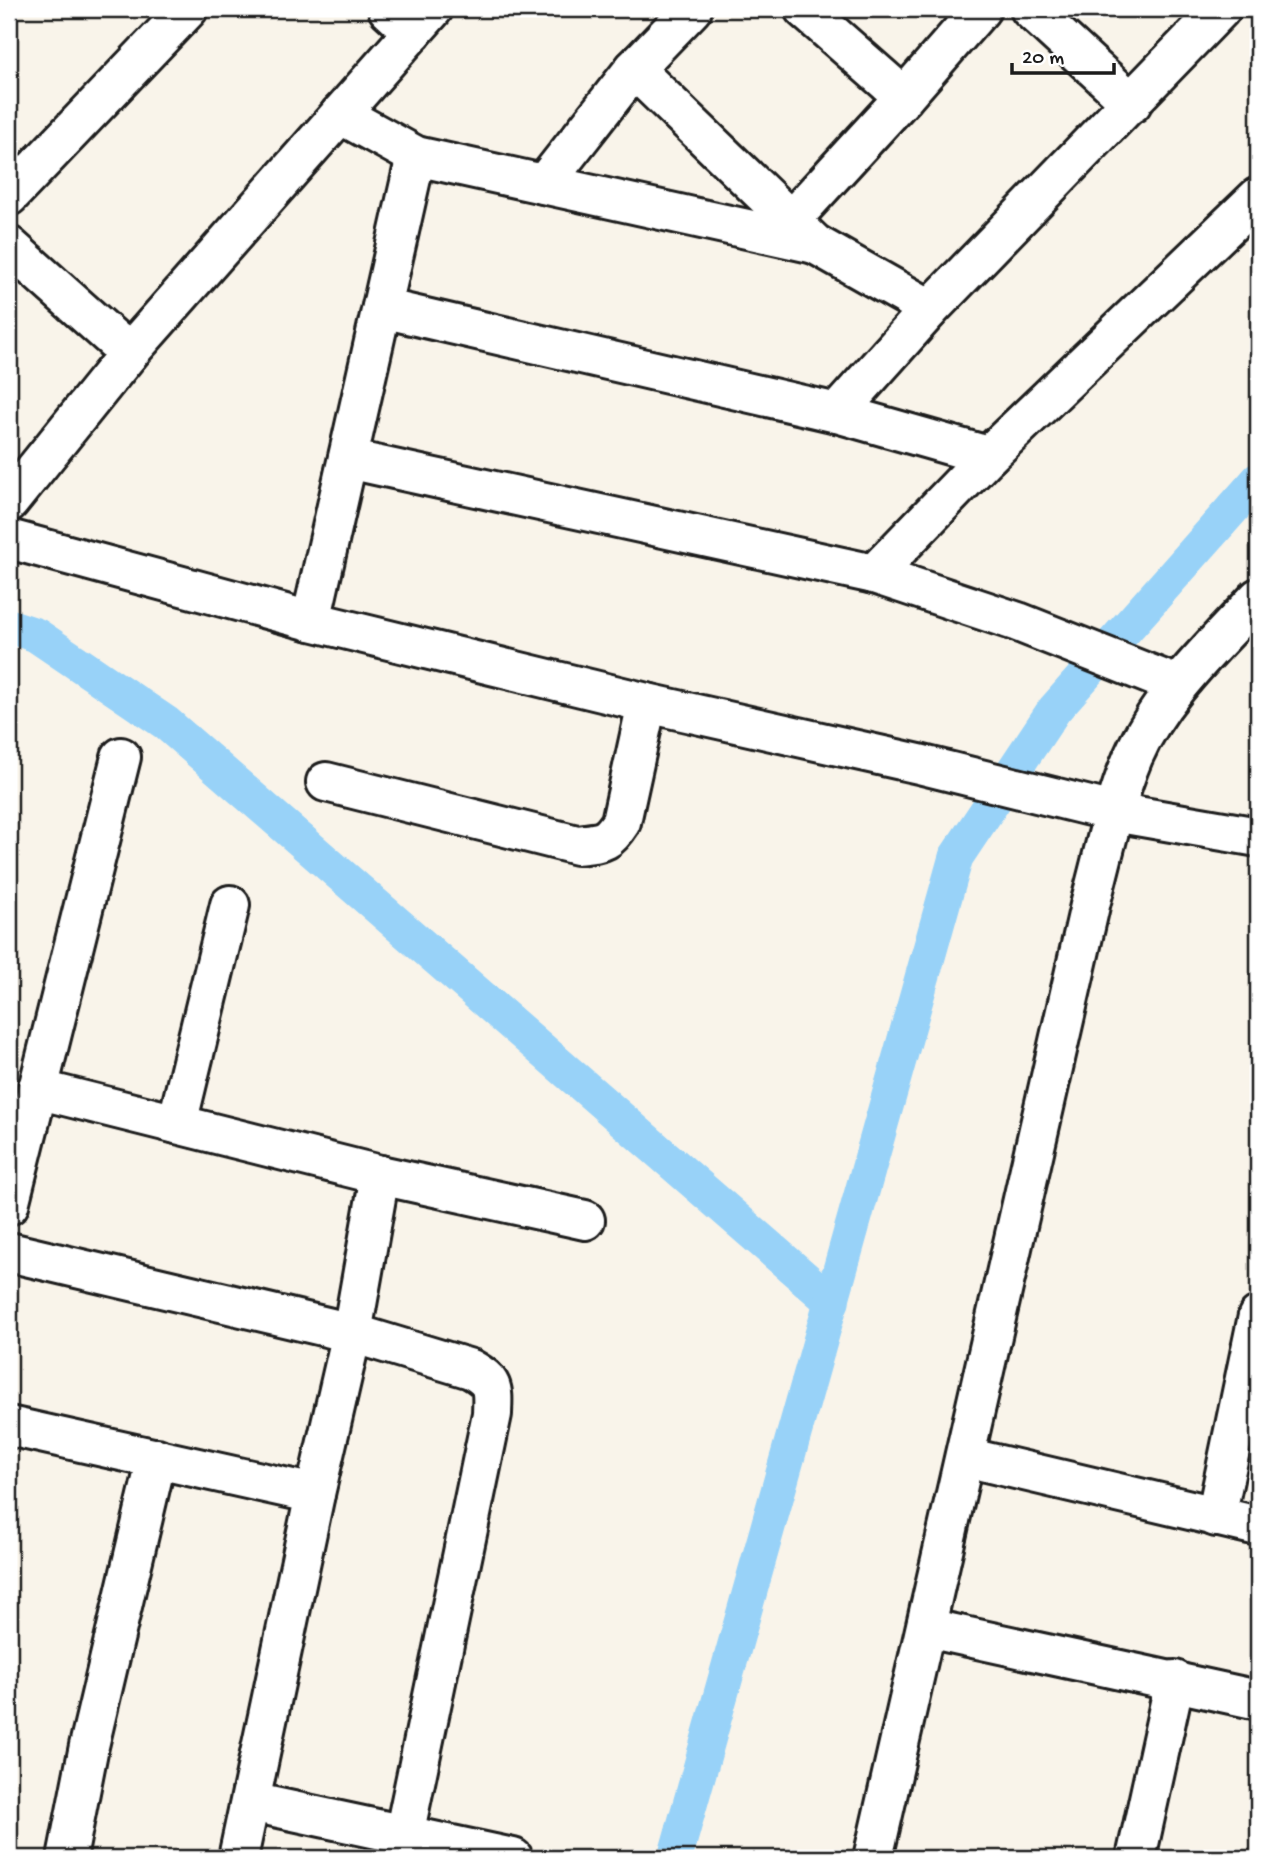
<svg xmlns="http://www.w3.org/2000/svg" width="1267" height="1867" font-family="'Gochi Hand',sans-serif">
  <style>
    .lines { fill: none; stroke-linecap: round; stroke-linejoin: round }
    .canal { stroke: #98d2f8; stroke-width: 35 }
    .minor-casing { stroke: #1c1c1c; stroke-width: 44 }
    .minor { stroke: #fff; stroke-width: 38 }
  </style>
  <rect width="100%" height="100%" fill="#f9f4ea"/>
  <filter id="ink" filterUnits="userSpaceOnUse"><feTurbulence type="fractalNoise" baseFrequency=".0143" numOctaves="2"/><feDisplacementMap in="SourceGraphic" scale="14" xChannelSelector="R" yChannelSelector="G"/><feConvolveMatrix kernelMatrix="1 2 1 2 8 2 1 2 1" color-interpolation-filters="sRGB"/></filter>
  <g filter="url(#ink)">
    <g class="lines">
      <g class="canal">
        <polyline points="9,626 36,635 166,723 832,1302"/>
        <polyline points="675,1858 956,857 1054,710 1258,480"/>
      </g>
      <defs>
        <g id="minor">
          <polyline points="388,9 413,32"/>
          <polyline points="804,9 904,97"/>
          <polyline points="1030,9 1132,103"/>
          <polyline points="634,69 815,244 930,309"/>
          <polyline points="340,114 416,156 815,244"/>
          <polyline points="544,184 634,69 692,9"/>
          <polyline points="9,196 188,9"/>
          <polyline points="791,220 904,97 981,9"/>
          <polyline points="9,246 129,353"/>
          <polyline points="382,308 837,413 988,456"/>
          <polyline points="837,413 930,309 1221,9"/>
          <polyline points="348,459 874,574 1018,622 1177,685"/>
          <polyline points="9,502 129,353 433,9"/>
          <polyline points="9,539 311,621 647,703 919,764 1114,812 1258,837"/>
          <polyline points="874,574 988,456 1258,197"/>
          <polyline points="311,621 416,156"/>
          <path d="M326,782L577,845C602,842 607,844 621,822L647,703"/>
          <polyline points="37,1089 380,1175 585,1220"/>
          <polyline points="177,1124 230,905"/>
          <polyline points="9,1205 121,757"/>
          <path d="M9,1252L352,1333L471,1369C494,1382 493,1388 492,1414L404,1835"/>
          <polyline points="9,1426 315,1494"/>
          <polyline points="965,1457 1258,1526"/>
          <polyline points="1216,1517 1258,1316"/>
          <polyline points="927,1628 1258,1700"/>
          <polyline points="251,1802 513,1858"/>
          <polyline points="67,1858 89,1746 157,1458"/>
          <polyline points="238,1858 315,1494 352,1333 380,1175"/>
          <path d="M873,1858L1091,901C1104,853 1114,802 1133,757C1160,695 1213,647 1258,598"/>
          <polyline points="1136,1858 1175,1680"/>
        </g>
      </defs>
      <use href="#minor" class="minor-casing"/>
      <use href="#minor" class="minor"/>
    </g>
  </g>
  <rect width="1267" height="1867" fill="none" stroke="#fff" stroke-width="35"/>
  <rect x="18" y="18" width="1232" height="1832" fill="none" stroke="#1c1c1c" stroke-width="2.5" filter="url(#ink)"/>
  <path d="M1012 63v10h102v-10" fill="none" stroke="#1c1c1c" stroke-width="3.5"/>
  <text x="1022" y="63" font-size="21" fill="#1c1c1c" stroke="#ffffff" stroke-width="5" paint-order="stroke">20 m</text>
</svg>
